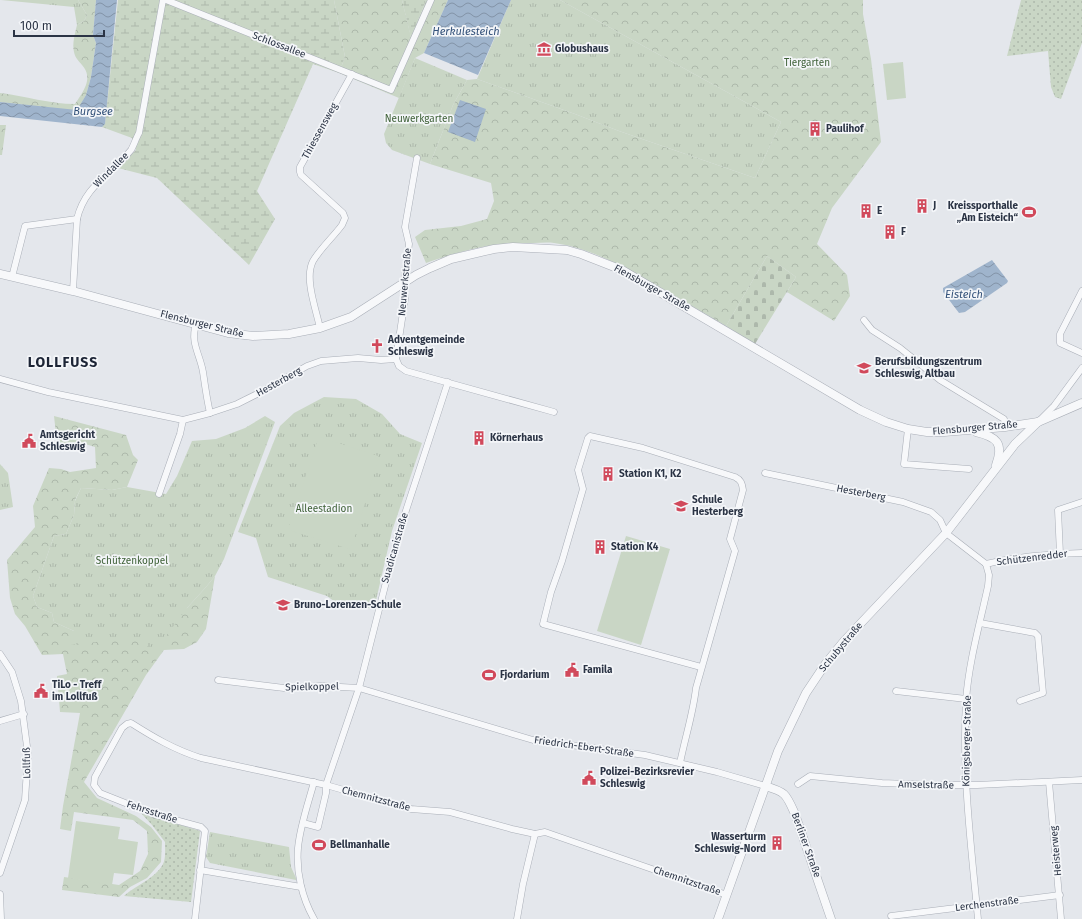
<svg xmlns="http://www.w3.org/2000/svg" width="1082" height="919" font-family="'Fira Sans',sans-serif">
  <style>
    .grass { fill: url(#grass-dots) }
    .forest { fill: url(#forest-crowns) }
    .wetland { fill: url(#wetland-marsh) }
    .cemetery { fill: url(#cemetery-stones) }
    .park { fill: url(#park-tufts) }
    .pitch { fill: #c9d6c5 }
    .water { fill: url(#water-waves) }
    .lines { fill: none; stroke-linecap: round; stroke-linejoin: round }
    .minor-casing { stroke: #a9aeb7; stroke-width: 7 }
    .tertiary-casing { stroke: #a9aeb7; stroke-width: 9 }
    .minor { stroke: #f7f8fa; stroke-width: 6 }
    .tertiary { stroke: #f7f8fa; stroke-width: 8 }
    .labels { text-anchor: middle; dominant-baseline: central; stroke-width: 3.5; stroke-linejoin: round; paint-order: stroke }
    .street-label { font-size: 10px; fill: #2b3445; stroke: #f4f6f9 }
    .poi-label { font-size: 10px; font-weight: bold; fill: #2b3445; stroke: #f4f6f9; text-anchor: start }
    .park-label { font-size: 10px; fill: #3f6138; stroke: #f4f6f9 }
    .water-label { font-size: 11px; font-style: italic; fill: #34527a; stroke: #f4f6f9 }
    .district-label { font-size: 14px; font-weight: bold; letter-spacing: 1px; fill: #1d2536; stroke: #f4f6f9 }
  </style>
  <defs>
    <pattern id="grass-dots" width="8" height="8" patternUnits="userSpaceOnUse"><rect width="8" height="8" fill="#c9d6c5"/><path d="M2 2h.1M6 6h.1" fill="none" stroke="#adb8ab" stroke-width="1.8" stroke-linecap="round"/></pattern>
    <pattern id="forest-crowns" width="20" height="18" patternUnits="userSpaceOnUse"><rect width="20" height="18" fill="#c9d6c5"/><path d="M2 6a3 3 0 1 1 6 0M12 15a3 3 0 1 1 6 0" fill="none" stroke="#adb8ab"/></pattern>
    <pattern id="wetland-marsh" width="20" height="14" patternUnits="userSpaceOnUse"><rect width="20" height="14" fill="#c9d6c5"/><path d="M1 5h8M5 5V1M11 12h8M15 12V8" fill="none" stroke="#adb8ab"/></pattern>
    <pattern id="cemetery-stones" width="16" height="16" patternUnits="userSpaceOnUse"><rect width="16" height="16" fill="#c9d6c5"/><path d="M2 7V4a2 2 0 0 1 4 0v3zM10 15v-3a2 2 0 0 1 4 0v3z" fill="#adb8ab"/></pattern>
    <pattern id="park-tufts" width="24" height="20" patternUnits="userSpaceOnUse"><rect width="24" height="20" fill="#c9d6c5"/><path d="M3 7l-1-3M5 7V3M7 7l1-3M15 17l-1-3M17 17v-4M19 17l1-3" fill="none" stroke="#adb8ab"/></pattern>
    <pattern id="water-waves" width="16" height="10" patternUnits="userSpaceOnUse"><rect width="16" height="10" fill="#9fb4cc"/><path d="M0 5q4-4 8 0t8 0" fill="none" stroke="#8293a7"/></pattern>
  </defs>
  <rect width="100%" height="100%" fill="#e4e7ec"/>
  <g class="grass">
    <polygon points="1021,0 1082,0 1082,43 1061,99 1055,97 1051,87 1048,51 1007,56"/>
    <path d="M140,812L200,831L191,902L124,896C136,885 155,879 163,864C166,859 165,848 165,842L152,825Z"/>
  </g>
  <g class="forest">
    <path d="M78,0H96L93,35L96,43L91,77L86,95L77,111L0,102V93C25,96 50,104 75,104C83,92 94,78 82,65C79,61 75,58 74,52C72,44 75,33 77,25L84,21L87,15Z"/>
    <polygon points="334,0 402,0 411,37 426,0 448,0 424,53 415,58 399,98 339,73 345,57"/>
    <path d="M560,0H863V14L871,59L881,142L832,208L817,244L847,275L850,296L834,321L787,292L796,277L767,256L726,326C705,314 684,301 663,289C629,270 593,248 554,243C547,242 540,243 533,243C492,242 464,250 426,263L415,237L425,230L461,226L487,219L494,201L491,183L430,164L453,105L467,80L477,79L575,114L619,131L755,178L781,122Z"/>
    <polygon points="0,125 6,125 2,155 0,155"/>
    <polygon points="54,416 126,435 133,455 138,460 127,487 112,490 81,488 75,500 74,515 66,534 54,536 33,596 37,607 52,613 54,622 74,631 187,608 206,587 215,576 206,629 197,642 184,649 164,650 146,675 84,782 97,798 136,816 151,827 162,841 161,862 147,878 130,887 119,897 62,890 64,877 119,885 140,871 148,854 147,831 133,820 74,812 71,831 60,829 63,806 80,713 60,712 57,676 67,674 63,654 42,655 25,626 15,614 10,598 7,560 35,527 33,506 49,468 61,469 70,472 96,468 95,447 82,443 57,443"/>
  </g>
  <g class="wetland">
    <polygon points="118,0 334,0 345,57 339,73 313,64 257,191 275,219 249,265 157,178 118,168 136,150 132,138 102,127 105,123"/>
    <polygon points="402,0 426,0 411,38"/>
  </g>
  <polygon class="cemetery" points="767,256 796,277 755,344 726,326"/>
  <g class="park">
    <polygon points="1,0 78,0 87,15 84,21 77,25 74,7"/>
    <polygon points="511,0 560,0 781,122 755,178 619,131 575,114 477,79"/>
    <polygon points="415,58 467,80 453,105 430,164 392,150 386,143 384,134"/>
    <polygon points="324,397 356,399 382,414 400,434 422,443 392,531 374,609 335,602 327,596 268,577 256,538 238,532 280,426 294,413"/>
    <polygon points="265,416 275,422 224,559 215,576 206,587 187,608 155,651 147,650 147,636 71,645 74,631 54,622 52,613 37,607 33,596 54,536 66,534 74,515 75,501 81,488 112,490 127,487 166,494 177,476 192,441 216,439 245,428"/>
    <polygon points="0,464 8,473 13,507 0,510"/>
    <polygon points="210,832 289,847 291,867 296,878 296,880 210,863 206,857"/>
  </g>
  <g class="pitch">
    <polygon points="903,62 906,98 887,100 883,64"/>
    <polygon points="320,437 378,456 378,460 353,543 349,549 289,530 290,523 317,442"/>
    <polygon points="626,536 670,549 641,645 597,631"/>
    <polygon points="76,821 120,827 118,839 138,842 133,875 114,873 112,885 68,878"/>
  </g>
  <g class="water">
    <polygon points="96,0 117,0 105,124 102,127 0,116 0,102 77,110 86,95 91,77 96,43 93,35"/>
    <polygon points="448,0 511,0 478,75 424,53"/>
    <polygon points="460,100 486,109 475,142 448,132"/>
    <polygon points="992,260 1008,281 1007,283 965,312 959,313 943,292 943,288"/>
  </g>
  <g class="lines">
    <defs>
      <g id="minor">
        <polyline points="166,0 391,90 431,0"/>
        <polyline points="417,158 405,227 409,244 404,284 405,299 396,359 399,366 406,371 554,412"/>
        <polyline points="12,277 25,226 77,219"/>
        <path d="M73,291L77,219C85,185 111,175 131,150C134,145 136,138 139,133L163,0"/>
        <polyline points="1082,291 1060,334 1060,343 1082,353"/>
        <polyline points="864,320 872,330 900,348 940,380 1004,419 1005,427"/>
        <path d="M196,324C190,343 200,354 203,372C205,386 207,400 210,413"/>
        <path d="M320,328C316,309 304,278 313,261C320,249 334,236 342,225L345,218L343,213L301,175L300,172V167L352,74"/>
        <polyline points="0,379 48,392 183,420 210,413 237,404 263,391 307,366 321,361 358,358 381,360 396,359"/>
        <polyline points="1040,420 1054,406 1082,368"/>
        <polyline points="908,429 904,464 969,469"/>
        <polyline points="765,473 903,502 931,512 940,520 946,533 986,564"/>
        <polyline points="159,494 180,434 183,420"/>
        <polyline points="1060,554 1058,510 1082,502"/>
        <path d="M986,564C1017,556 1050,554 1082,553"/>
        <polyline points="980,623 1035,633 1038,636 1043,693 1020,701"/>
        <polyline points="0,654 12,672 21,701 28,754 25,800 0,873"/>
        <polyline points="218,680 284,688 322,686 359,688 533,740 645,755 717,772 765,786"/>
        <polyline points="896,691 966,699"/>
        <polyline points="0,721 24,714"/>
        <path d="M680,763C685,738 693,714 696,688L735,551L730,539L743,490C742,483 741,480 735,477L643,448L590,436L588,438L578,470L583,489L562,561L551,592L543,624L701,667"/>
        <path d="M314,782C308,804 300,826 298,848C296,872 302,898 314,919"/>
        <polyline points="1049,782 1061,919"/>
        <polyline points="798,784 810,776 882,783 934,785 977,785 1082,780"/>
        <polyline points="303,823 318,827 326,793 326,785 359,688 398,535 448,382"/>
        <polyline points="200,870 301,887"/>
        <polyline points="0,894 1,919"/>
        <polyline points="891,916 1060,895"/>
        <path d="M195,919L205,831L201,827L153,814L100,793L94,785L95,777L122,728L127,724L131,723C153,737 175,750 201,758L326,785L411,809L450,812L512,829L535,834L545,832L727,895"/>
        <polyline points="517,919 523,884 535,834"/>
        <path d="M978,919C971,846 962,773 966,700C969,661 980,623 988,586L989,575L986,564"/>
      </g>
      <g id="tertiary">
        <polyline points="0,274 73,291 228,333 253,336 289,334 320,328 351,317 416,275 430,268 451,259 494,249 513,247 567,250 581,254 622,270 860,410 886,422 908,429 927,432 944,432 1005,427 1038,422 1082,403"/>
        <path d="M976,432C997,437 1004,443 996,465"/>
        <path d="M765,786C786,792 786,794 795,814L831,919"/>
        <polyline points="718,919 778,751 806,693 826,663 844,641 946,533 1015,444 1038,422"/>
      </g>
    </defs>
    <use href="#minor" class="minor-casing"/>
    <use href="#tertiary" class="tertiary-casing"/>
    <use href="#minor" class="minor"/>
    <use href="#tertiary" class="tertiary"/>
  </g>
  <defs>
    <symbol id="museum-bare" viewBox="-9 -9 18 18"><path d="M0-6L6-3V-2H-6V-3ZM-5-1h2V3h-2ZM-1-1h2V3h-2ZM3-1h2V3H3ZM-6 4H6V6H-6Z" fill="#d1495b" stroke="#f4f6f9" stroke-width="2.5" paint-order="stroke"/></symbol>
    <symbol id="building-bare" viewBox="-9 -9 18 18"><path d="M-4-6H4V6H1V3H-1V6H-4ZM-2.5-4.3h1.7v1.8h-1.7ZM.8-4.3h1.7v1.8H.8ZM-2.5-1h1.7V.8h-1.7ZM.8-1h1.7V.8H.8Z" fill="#d1495b" stroke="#f4f6f9" stroke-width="2.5" paint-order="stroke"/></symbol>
    <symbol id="stadium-bare" viewBox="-9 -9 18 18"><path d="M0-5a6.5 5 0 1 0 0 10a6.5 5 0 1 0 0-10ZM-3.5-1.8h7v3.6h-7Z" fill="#d1495b" stroke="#f4f6f9" stroke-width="2.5" paint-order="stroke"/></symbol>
    <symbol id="church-bare" viewBox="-9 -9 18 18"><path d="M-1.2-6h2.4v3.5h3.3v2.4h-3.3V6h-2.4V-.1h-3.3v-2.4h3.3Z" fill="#d1495b" stroke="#f4f6f9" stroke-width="2.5" paint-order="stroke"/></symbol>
    <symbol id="school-bare" viewBox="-9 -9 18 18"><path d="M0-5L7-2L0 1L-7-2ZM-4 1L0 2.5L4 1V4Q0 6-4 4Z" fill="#d1495b" stroke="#f4f6f9" stroke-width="2.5" paint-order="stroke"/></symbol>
    <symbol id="civic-bare" viewBox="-9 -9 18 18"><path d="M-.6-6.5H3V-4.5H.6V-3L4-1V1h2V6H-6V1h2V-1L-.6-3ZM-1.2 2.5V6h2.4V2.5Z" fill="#d1495b" stroke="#f4f6f9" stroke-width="2.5" paint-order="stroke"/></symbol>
  </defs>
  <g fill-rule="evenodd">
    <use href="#museum-bare" x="534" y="39" width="20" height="20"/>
    <use href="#building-bare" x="805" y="119" width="20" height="20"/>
    <use href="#building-bare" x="912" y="196" width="20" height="20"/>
    <use href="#building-bare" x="856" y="201" width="20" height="20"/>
    <use href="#stadium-bare" x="1019" y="202" width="20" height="20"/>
    <use href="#building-bare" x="880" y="222" width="20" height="20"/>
    <use href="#church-bare" x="367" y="336" width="20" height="20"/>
    <use href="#school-bare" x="854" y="358" width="20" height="20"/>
    <use href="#building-bare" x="469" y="428" width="20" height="20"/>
    <use href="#civic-bare" x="19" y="431" width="20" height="20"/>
    <use href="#building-bare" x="598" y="464" width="20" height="20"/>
    <use href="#school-bare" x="671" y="496" width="20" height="20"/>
    <use href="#building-bare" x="590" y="537" width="20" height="20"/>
    <use href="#school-bare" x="273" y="595" width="20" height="20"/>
    <use href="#civic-bare" x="562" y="660" width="20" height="20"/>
    <use href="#stadium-bare" x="479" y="665" width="20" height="20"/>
    <use href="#civic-bare" x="31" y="681" width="20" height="20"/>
    <use href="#civic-bare" x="579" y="768" width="20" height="20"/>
    <use href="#building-bare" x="767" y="833" width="20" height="20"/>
    <use href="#stadium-bare" x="309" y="835" width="20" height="20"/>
  </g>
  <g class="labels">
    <g class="street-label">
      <text transform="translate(279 45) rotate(21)">Schlossallee</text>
      <text transform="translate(320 131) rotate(-61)">Thiessensweg</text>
      <text transform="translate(111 170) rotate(-45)">Windallee</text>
      <text transform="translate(405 282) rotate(-85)">Neuwerkstraße</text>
      <text transform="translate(652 288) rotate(29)">Flensburger Straße</text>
      <text transform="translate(202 324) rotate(14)">Flensburger Straße</text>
      <text transform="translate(279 382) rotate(-29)">Hesterberg</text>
      <text transform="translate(975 428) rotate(-5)">Flensburger Straße</text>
      <text transform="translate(861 493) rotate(11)">Hesterberg</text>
      <text transform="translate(395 548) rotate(-74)">Suadicanistraße</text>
      <text transform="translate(1032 558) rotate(-7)">Schützenredder</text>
      <text transform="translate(841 647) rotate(-50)">Schubystraße</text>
      <text transform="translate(312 687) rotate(-1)">Spielkoppel</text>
      <text transform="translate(967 741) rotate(-89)">Königsberger Straße</text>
      <text transform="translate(584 747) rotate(8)">Friedrich-Ebert-Straße</text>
      <text transform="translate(27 763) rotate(-91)">Lollfuß</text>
      <text transform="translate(926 785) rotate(1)">Amselstraße</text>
      <text transform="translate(376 799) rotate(15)">Chemnitzstraße</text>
      <text transform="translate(152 812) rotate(18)">Fehrsstraße</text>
      <text transform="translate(806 845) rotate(70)">Berliner Straße</text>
      <text transform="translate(1056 851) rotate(-95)">Heisterweg</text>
      <text transform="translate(687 881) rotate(19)">Chemnitzstraße</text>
      <text transform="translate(987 904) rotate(-7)">Lerchenstraße</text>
    </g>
    <g class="poi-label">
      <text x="555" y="49">Globushaus</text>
      <text x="826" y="129">Paulihof</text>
      <text x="933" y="206">J</text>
      <text x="1018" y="206" text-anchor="end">Kreissporthalle<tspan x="1018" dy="12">„Am Eisteich“</tspan></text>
      <text x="877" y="211">E</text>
      <text x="901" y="232">F</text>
      <text x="388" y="340">Adventgemeinde<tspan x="388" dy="12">Schleswig</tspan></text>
      <text x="875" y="362">Berufsbildungszentrum<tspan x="875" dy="12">Schleswig, Altbau</tspan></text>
      <text x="40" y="435">Amtsgericht<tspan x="40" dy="12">Schleswig</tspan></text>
      <text x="490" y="438">Körnerhaus</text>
      <text x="619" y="474">Station K1, K2</text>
      <text x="692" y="500">Schule<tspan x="692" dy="12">Hesterberg</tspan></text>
      <text x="611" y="547">Station K4</text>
      <text x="294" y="605">Bruno-Lorenzen-Schule</text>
      <text x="583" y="670">Famila</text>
      <text x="500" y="675">Fjordarium</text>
      <text x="52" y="685">TiLo - Treff<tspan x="52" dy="12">im Lollfuß</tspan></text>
      <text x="600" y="772">Polizei-Bezirksrevier<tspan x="600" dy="12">Schleswig</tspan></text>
      <text x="766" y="837" text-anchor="end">Wasserturm<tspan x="766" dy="12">Schleswig-Nord</tspan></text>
      <text x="330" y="845">Bellmanhalle</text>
    </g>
    <g class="park-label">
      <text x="807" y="63">Tiergarten</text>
      <text x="419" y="119">Neuwerkgarten</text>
      <text x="324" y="509">Alleestadion</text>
      <text x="132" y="561">Schützenkoppel</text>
    </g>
    <g class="water-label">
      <text x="466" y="31">Herkulesteich</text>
      <text x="93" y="111">Burgsee</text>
      <text x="964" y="294">Eisteich</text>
    </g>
    <g class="district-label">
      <text x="63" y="362">LOLLFUSS</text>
    </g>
  </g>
  <path d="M14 30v6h90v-6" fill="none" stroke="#2b3445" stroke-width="2"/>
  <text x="20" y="30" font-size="12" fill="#2b3445" stroke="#f4f6f9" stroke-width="3" paint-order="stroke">100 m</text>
</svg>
